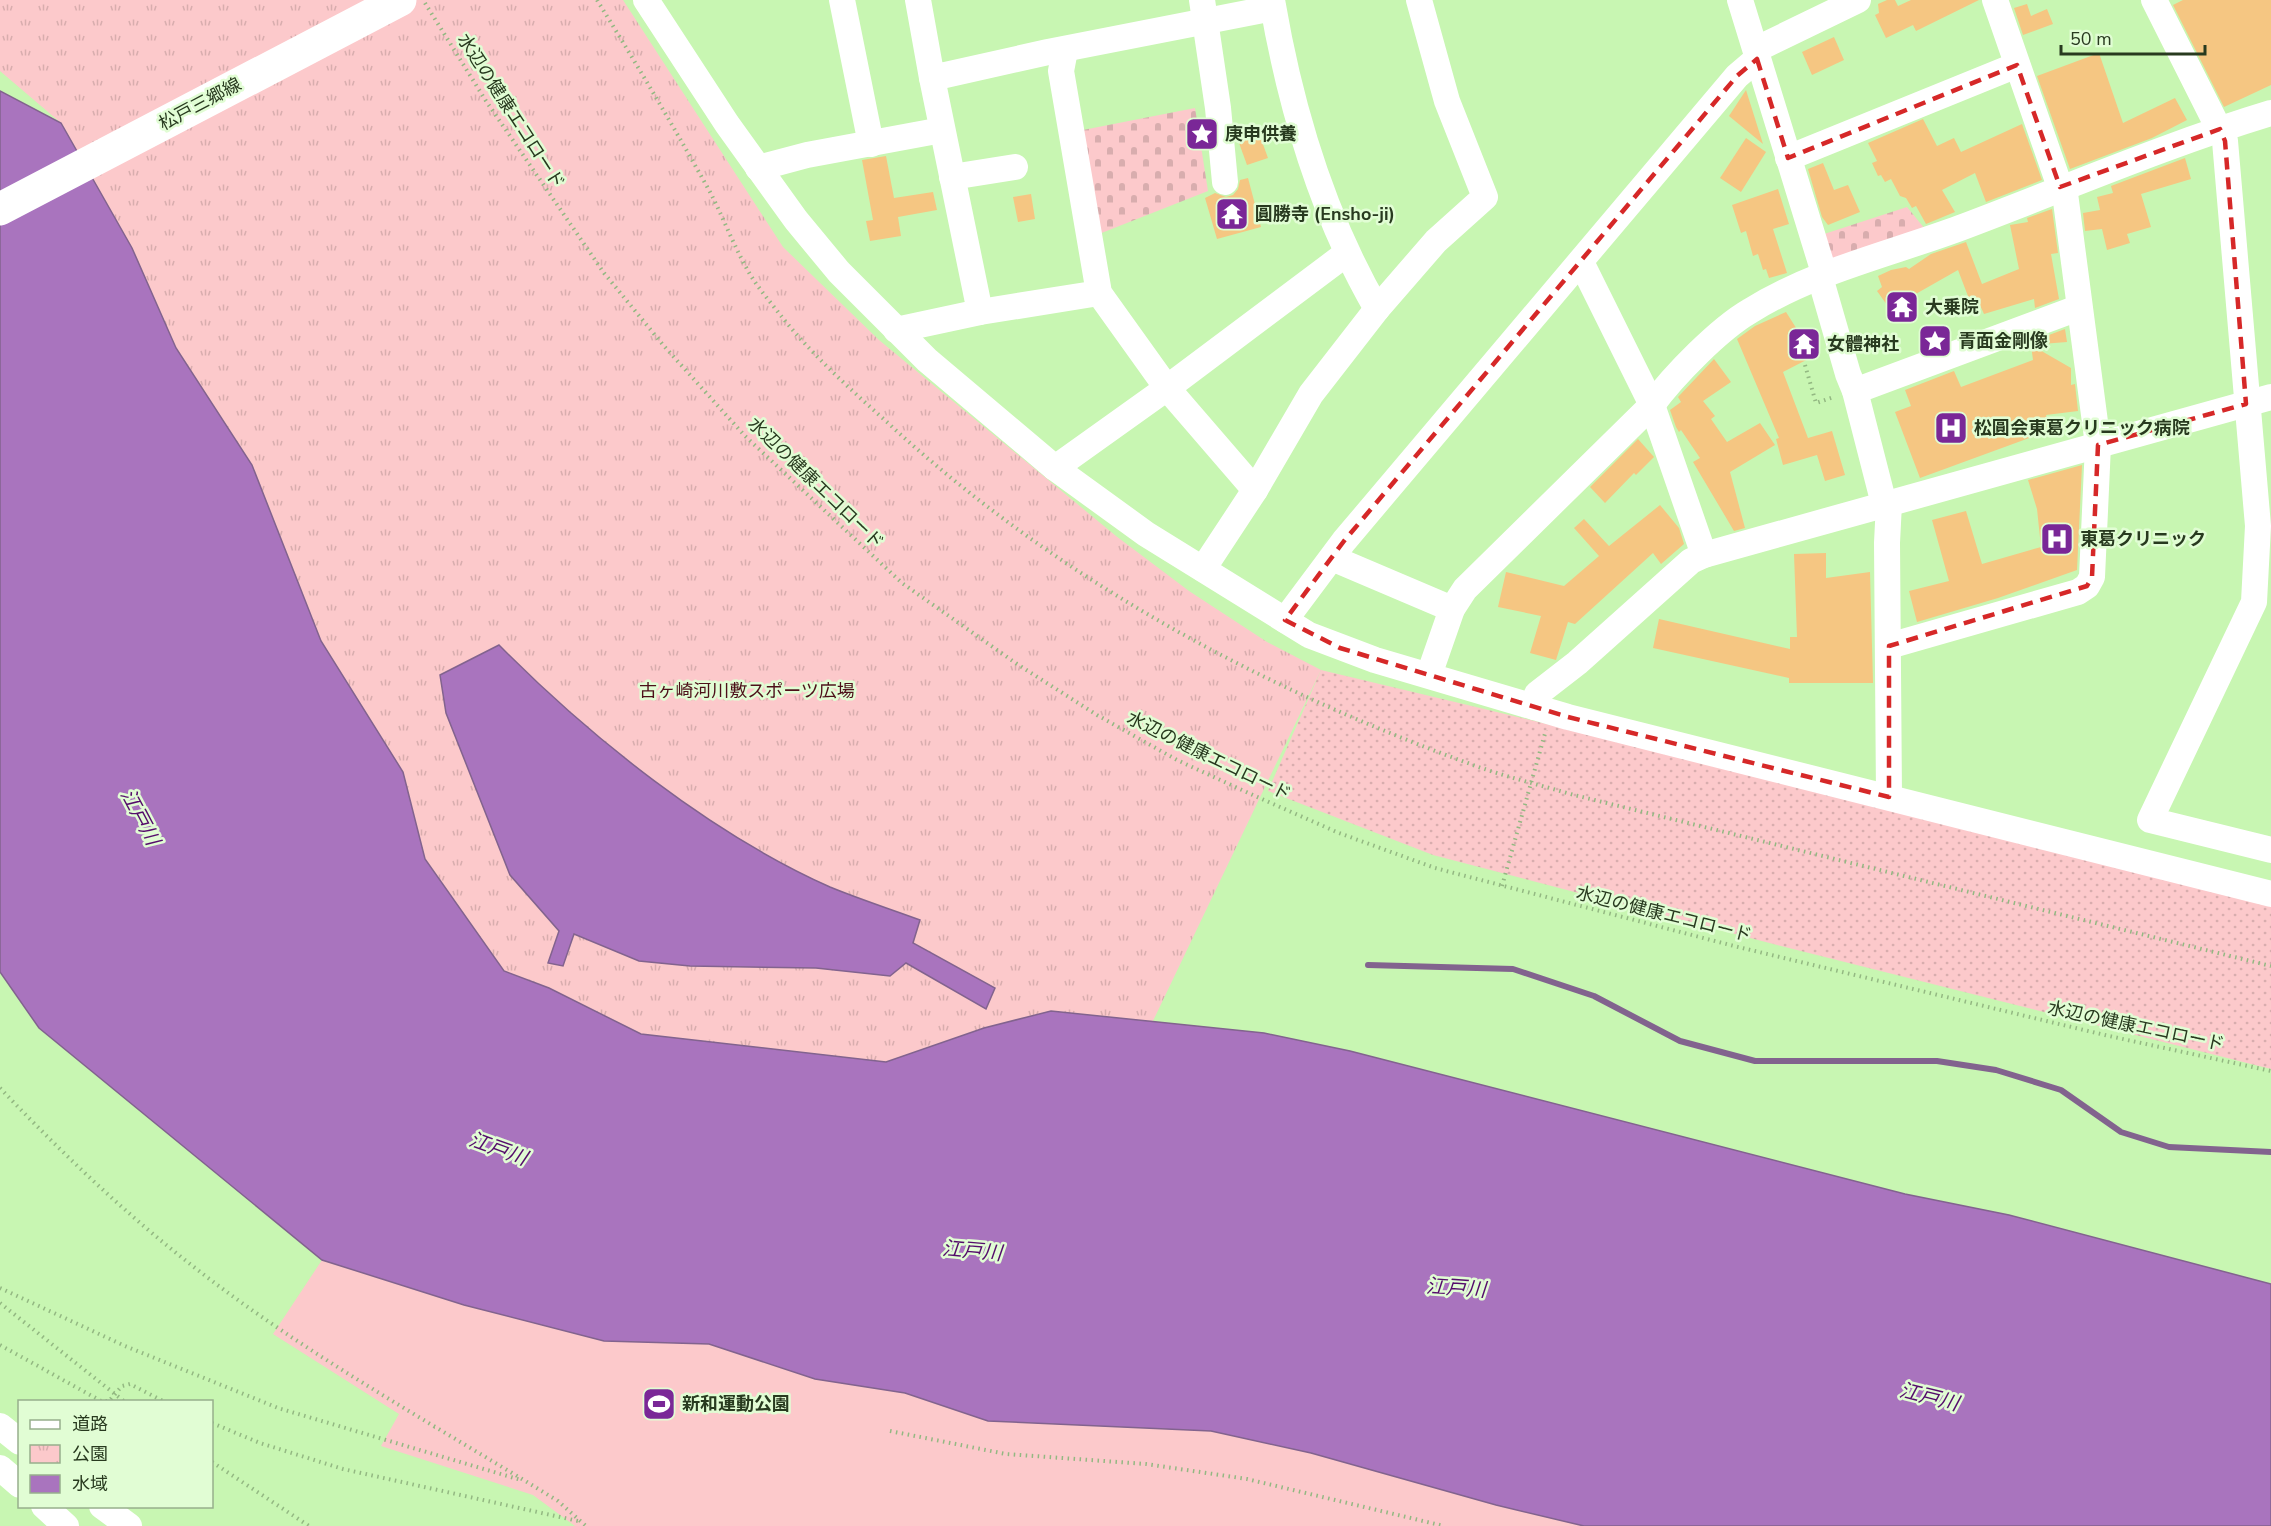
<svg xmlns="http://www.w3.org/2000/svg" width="2271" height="1526" font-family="'Nunito Sans','Noto Sans JP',sans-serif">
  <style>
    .grass { fill: url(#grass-dots) }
    .cemetery { fill: url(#cemetery-stones) }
    .park { fill: url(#park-tufts) }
    .pitch { fill: #fcc9cb }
    .water { fill: #a974be; stroke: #82638e; stroke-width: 1.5 }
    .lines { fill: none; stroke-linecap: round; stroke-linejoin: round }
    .stream { stroke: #82638e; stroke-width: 6 }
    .building { fill: #f5c682 }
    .path { stroke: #93b882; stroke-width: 4; stroke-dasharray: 1.5 4.5; stroke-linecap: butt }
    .minor { stroke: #fff; stroke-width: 26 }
    .major { stroke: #fff; stroke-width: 33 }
    .marked { fill: none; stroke: #d62828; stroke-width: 4.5; stroke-dasharray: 12 8; stroke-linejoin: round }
    .labels { text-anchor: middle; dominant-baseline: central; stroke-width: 5; stroke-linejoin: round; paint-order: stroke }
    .street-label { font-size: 18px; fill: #283a1f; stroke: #e1fdd4 }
    .poi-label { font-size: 18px; font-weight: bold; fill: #283a1f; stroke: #e1fdd4; text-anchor: start }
    .park-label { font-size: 18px; fill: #4d0f19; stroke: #e1fdd4 }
    .water-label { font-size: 20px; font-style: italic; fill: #540c6b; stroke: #e1fdd4 }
  </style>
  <defs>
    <pattern id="grass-dots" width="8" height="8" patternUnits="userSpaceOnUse" patternTransform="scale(1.5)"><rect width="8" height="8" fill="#fcc9cb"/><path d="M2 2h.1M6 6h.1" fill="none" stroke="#d8adae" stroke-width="1.8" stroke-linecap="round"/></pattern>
    <pattern id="cemetery-stones" width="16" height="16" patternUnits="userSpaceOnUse" patternTransform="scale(1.5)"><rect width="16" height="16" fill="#fcc9cb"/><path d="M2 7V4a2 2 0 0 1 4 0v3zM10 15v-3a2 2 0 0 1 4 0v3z" fill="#d8adae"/></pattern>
    <pattern id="park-tufts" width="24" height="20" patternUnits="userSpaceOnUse" patternTransform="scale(1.5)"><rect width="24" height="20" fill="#fcc9cb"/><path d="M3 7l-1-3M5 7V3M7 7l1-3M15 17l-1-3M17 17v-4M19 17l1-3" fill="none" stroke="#d8adae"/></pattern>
  </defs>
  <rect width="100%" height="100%" fill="#c8f6b2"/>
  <polygon class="grass" points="1321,670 2271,897 2271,1069 1785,947 1433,855 1268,791"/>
  <g class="cemetery">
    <polygon points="1195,108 1208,191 1099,234 1083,130"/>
    <polygon points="1907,207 1925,229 1840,264 1825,254 1818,236"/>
  </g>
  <polygon class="park" points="0,0 623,0 783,247 879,340 1116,536 1189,591 1267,642 1321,670 1152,1023 1051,1011 984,1028 886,1062 641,1034 549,988 504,971 425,859 403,772 321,641 252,465 176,348 132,248 61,123 0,71"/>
  <polygon class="pitch" points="322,1260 464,1305 604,1341 709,1344 815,1379 905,1393 988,1421 1211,1431 1311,1453 1496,1505 1584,1526 575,1526 533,1495 381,1446 399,1414 273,1334"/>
  <g class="water">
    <polygon points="0,91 61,123 132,248 176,348 252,465 321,641 403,772 425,859 504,971 549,988 641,1034 886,1062 984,1028 1051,1011 1264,1033 1350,1051 1905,1194 2009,1215 2271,1284 2271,1526 1584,1526 1496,1505 1311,1453 1211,1431 988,1421 905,1393 815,1379 709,1344 604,1341 464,1305 322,1260 39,1028 0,972"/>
    <path d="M499,645C590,737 711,834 830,887C859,899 890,909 920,920L913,943L995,988L986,1009L906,963L890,976L816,968L690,966L639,961L574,934L563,966L548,963L559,931L510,875L446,713L440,675Z"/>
  </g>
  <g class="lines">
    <polyline class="stream" points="1368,965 1513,969 1594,996 1680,1041 1755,1061 1937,1061 1996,1070 2061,1090 2121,1132 2169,1147 2271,1152"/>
  </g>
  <g class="building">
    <polygon points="1887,0 1895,0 1898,6 1911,0 1979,0 1916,31 1913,25 1886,38 1875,15 1879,13 1878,4"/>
    <polygon points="2183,0 2271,0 2271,85 2224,107 2173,5"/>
    <polygon points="2027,4 2031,16 2047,9 2053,24 2023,35 2014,8"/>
    <polygon points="1834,37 1844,60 1812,75 1802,52"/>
    <polygon points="2099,53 2123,123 2175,98 2187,120 2152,138 2070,169 2037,76"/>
    <polygon points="1746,90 1763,144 1729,116"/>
    <polygon points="1923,119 1937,146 1954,138 1961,152 2022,124 2042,180 1986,202 1975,173 1942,190 1955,212 1926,224 1916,206 1912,208 1906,198 1900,196 1891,179 1885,182 1881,175 1878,176 1872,163 1877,161 1868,143"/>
    <polygon points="1256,125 1268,158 1247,165 1235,132"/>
    <polygon points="1746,138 1766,152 1741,192 1720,178"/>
    <polygon points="886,156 894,198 933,192 937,210 898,217 901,236 870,241 866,221 873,220 862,160"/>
    <polygon points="2185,158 2191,179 2141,194 2151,227 2127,234 2130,243 2107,250 2102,229 2085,231 2083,213 2100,210 2097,197 2113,193 2111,186"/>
    <polygon points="1823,163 1834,190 1848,185 1860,212 1828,225 1822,217 1808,169"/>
    <polygon points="1248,178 1261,227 1217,239 1205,198 1215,193 1226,197 1233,195 1238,189 1240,180"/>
    <polygon points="1778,189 1789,224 1773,229 1787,273 1769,278 1766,269 1763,270 1758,254 1753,256 1746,231 1741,233 1732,205"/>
    <polygon points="1031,194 1035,219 1018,222 1013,197"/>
    <polygon points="2052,209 2058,253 2051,254 2059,299 2035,308 2034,299 1984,314 1978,301 1971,304 1958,270 1914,295 1911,303 1892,312 1877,291 1882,287 1878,276 1891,270 1906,267 1909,269 1931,254 1966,242 1982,284 2019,269 2010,225 2028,222 2027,218"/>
    <polygon points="1786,312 1814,356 1783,372 1808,438 1832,431 1845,475 1825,481 1817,455 1783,465 1776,439 1779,438 1737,339 1755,326"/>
    <polygon points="2065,329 2067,342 2042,344 2041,338"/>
    <polygon points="2031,345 2071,368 2071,385 2075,384 2078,411 2046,415 2051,430 1920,478 1895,412 1911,406 1905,390 1954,371 1961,387 2033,360"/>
    <polygon points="1714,359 1731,382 1703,401 1715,416 1711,419 1727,442 1760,423 1775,445 1730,472 1745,528 1734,531 1693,462 1700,458 1681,430 1679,432 1676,427 1670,410 1681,402 1678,397"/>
    <polygon points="1638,439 1654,457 1636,475 1634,473 1605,503 1590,487"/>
    <polygon points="2082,465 2077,570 1998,598 1917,622 1909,591 1949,581 1932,520 1966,511 1982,564 2041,547 2037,509 2028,480"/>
    <polygon points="1660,505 1679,528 1684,544 1661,564 1653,553 1575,624 1568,622 1556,660 1530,653 1541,616 1498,607 1506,572 1564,586 1599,556 1574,528 1584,519 1609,546"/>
    <polygon points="1826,553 1826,578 1870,572 1873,683 1789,683 1789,678 1653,648 1659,619 1790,649 1790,637 1797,637 1794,554"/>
  </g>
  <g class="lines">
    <g class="path">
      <path d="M597,0C636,63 674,127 710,192C723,217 733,244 747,269C755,284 767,298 778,312C810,353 849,388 888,423C1057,579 1258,687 1473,765C1506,777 1540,785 1574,795L2271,966"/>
      <polyline points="425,3 486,101 604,273 664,346 745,436 902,583 1017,664 1097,715 1177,760 1255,796 1339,833 1435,868 1734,946 2109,1036 2271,1071"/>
      <polyline points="1805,365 1816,403 1834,397"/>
      <polyline points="1502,886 1546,730"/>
      <path d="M0,1088C56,1147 116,1205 180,1256C297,1350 430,1422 558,1501L586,1526"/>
      <polyline points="0,1288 125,1346 278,1408 521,1480"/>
      <polyline points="0,1303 125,1402"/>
      <polyline points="0,1345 101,1401 109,1401 122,1386 130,1384 165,1402"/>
      <polyline points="212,1423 260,1443 343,1469 578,1521"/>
      <polyline points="890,1431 1006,1454 1146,1464 1247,1479 1444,1526"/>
      <polyline points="212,1462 309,1526"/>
    </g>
    <g class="minor">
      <polyline points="646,0 727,124 796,220 839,272 927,360 1055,468 1146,534 1309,635 1375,660 1568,717 2271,894"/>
      <polyline points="842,0 871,144"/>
      <polyline points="918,0 932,78 1048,52 1273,8"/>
      <polyline points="1202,0 1218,108 1225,182"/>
      <path d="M1272,0C1290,106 1323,216 1377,309"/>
      <polyline points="1740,0 1825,276"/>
      <polyline points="1995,0 2060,187"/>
      <polyline points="2154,0 2225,141 2258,526 2254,602 2150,820 2271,850"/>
      <polyline points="1757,49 1858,0"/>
      <polyline points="1065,50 1061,71 1099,293 1167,388 1255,490"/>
      <polyline points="1788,158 2017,65"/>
      <polyline points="758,168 807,155 942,130"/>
      <polyline points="952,177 1015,167"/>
      <polyline points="1581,262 1652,405 1704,555"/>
      <polyline points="1820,277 1848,374 1855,391 1884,504"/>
      <polyline points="980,312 1099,293"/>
      <polyline points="896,330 980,312 932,78"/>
      <polyline points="1855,391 2078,308"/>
      <polyline points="1055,468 1167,388 1347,253"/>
      <polyline points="1332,558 1452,609"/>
      <polyline points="1203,569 1255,490 1311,394 1377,309 1436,241 1485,197 1447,101 1419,0"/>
      <polyline points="1285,620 1344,541 1737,76 1757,59"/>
      <polyline points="1889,646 2078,592 2087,586 2092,577 2098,445 2064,186"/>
      <path d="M1429,675L1452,609L1465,589L1652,405C1673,376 1719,329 1750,311C1814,271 1890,254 1960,228C2064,189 2165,145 2271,113"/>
      <polyline points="1534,707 1537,694 1577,663 1691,561 1704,555 2271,397"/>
      <polyline points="1889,797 1887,543 1889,503"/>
      <polyline points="0,1426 20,1442"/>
      <polyline points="0,1468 20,1485"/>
      <polyline points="44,1506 66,1526"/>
      <polyline points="102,1506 129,1526"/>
    </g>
    <polyline class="major" points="0,209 400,0"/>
  </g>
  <path class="marked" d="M1757,59L1788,158L2017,65L2060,187L2220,129L2225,141L2246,404L2098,445L2092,577L2087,586L1889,646V797L1568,717L1340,648L1285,620L1344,541L1737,76Z"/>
  <defs>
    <symbol id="sight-square" viewBox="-11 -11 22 22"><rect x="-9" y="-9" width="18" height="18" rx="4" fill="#7a2797" stroke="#e1fdd4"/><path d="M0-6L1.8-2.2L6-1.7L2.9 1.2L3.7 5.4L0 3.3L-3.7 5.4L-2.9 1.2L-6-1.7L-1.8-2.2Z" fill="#fff"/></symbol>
    <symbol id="temple-square" viewBox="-11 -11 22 22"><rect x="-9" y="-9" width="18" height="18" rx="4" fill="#7a2797" stroke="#e1fdd4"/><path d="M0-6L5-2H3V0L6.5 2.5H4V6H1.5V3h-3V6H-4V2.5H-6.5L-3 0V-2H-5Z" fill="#fff"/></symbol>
    <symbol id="hospital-square" viewBox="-11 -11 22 22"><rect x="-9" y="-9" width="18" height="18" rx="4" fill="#7a2797" stroke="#e1fdd4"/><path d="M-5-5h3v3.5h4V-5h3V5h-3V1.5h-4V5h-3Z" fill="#fff"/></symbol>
    <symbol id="stadium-square" viewBox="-11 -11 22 22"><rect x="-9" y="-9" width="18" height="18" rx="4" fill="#7a2797" stroke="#e1fdd4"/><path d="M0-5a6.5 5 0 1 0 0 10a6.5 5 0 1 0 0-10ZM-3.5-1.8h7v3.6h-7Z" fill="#fff"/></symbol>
  </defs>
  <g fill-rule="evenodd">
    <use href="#sight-square" x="1183" y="115" width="38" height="38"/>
    <use href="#temple-square" x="1213" y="195" width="38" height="38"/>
    <use href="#temple-square" x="1883" y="288" width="38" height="38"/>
    <use href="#sight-square" x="1916" y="322" width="38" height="38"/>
    <use href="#temple-square" x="1785" y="325" width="38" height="38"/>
    <use href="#hospital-square" x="1932" y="409" width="38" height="38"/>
    <use href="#hospital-square" x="2038" y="520" width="38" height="38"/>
    <use href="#stadium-square" x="640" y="1385" width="38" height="38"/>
  </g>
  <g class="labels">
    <g class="street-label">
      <text transform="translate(200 104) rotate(-28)">松戸三郷線</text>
      <text transform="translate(511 111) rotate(57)">水辺の健康エコロード</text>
      <text transform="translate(816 483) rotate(44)">水辺の健康エコロード</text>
      <text transform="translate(1209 756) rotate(26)">水辺の健康エコロード</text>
      <text transform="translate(1664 914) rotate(14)">水辺の健康エコロード</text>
      <text transform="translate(2136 1026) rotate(12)">水辺の健康エコロード</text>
    </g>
    <g class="poi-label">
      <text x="1225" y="134">庚申供養</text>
      <text x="1255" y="214">圓勝寺 (Ensho-ji)</text>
      <text x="1925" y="307">大乗院</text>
      <text x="1958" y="341">青面金剛像</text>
      <text x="1827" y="344">女體神社</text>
      <text x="1974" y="428">松圓会東葛クリニック病院</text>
      <text x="2080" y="539">東葛クリニック</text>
      <text x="682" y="1404">新和運動公園</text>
    </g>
    <g class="park-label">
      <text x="747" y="691">古ヶ崎河川敷スポーツ広場</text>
    </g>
    <g class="water-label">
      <text transform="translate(140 817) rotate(62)">江戸川</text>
      <text transform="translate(498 1149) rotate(20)">江戸川</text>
      <text transform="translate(972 1251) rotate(5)">江戸川</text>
      <text transform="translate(1456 1288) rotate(4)">江戸川</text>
      <text transform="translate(1929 1397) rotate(14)">江戸川</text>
    </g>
  </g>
  <rect x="18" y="1400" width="195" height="108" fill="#e1fdd4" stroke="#97af8c" stroke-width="1.5"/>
  <rect x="30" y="1420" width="30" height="9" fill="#ffffff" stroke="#97af8c" stroke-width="1.5"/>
  <text x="72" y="1430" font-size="18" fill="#283a1f">道路</text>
  <rect x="30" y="1445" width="30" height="18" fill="url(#park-tufts)" stroke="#97af8c" stroke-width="1.5"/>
  <text x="72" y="1460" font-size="18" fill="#283a1f">公園</text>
  <rect x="30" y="1475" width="30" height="18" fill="#a974be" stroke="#97af8c" stroke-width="1.5"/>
  <text x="72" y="1490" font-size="18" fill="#283a1f">水域</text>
  <path d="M2061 45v9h144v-9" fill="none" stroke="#283a1f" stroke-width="3"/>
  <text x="2070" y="45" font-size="18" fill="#283a1f" stroke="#e1fdd4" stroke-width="4.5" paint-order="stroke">50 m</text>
</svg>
